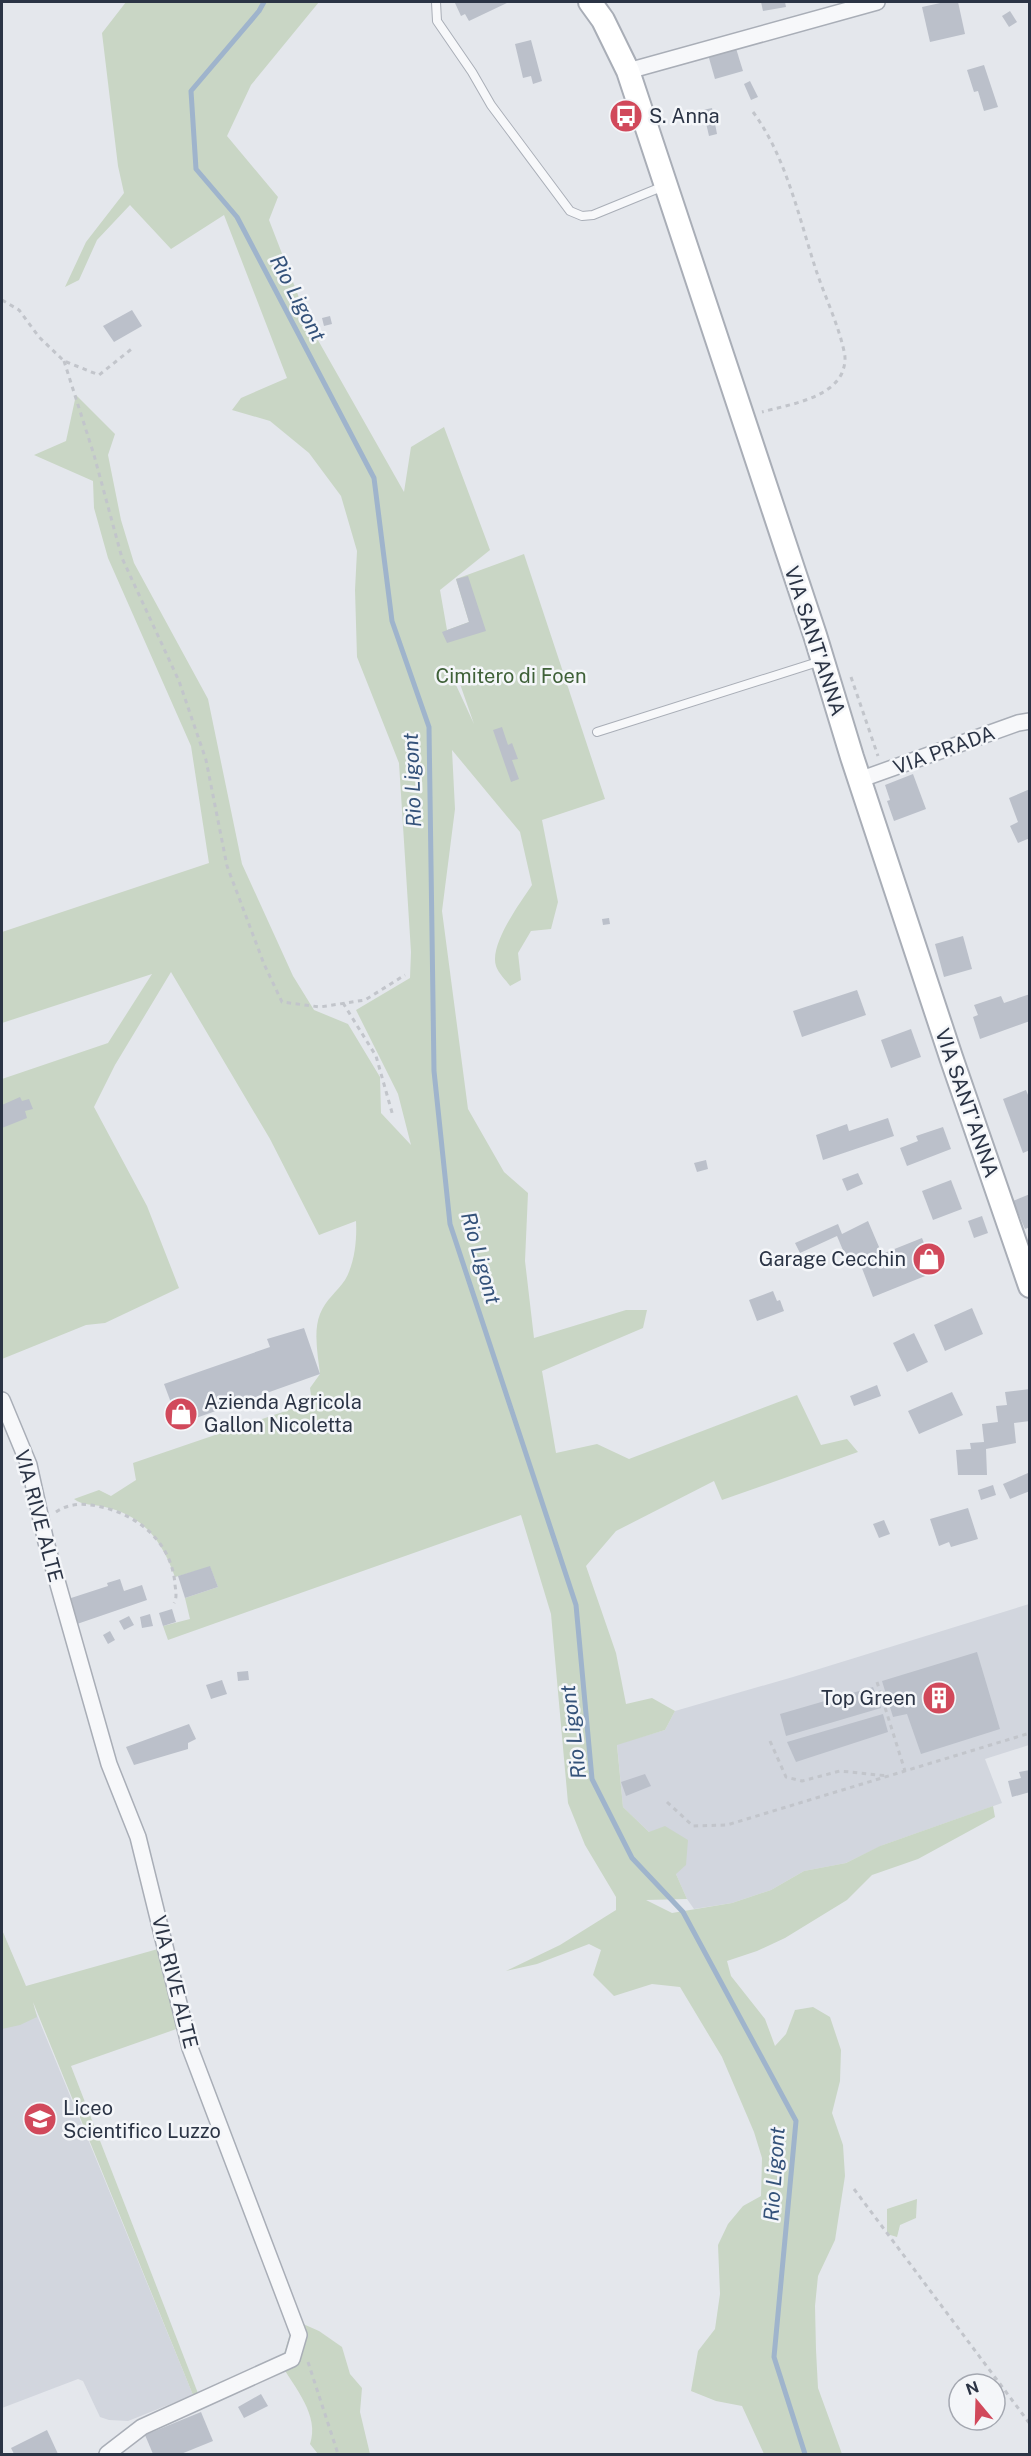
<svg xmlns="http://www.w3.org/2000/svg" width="1031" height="2456" font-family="'Public Sans',sans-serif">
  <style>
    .built { fill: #d2d6de }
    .green { fill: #c9d6c5; fill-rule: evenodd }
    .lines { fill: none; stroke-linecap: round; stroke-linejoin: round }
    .stream { stroke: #9fb4cc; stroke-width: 5 }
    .building { fill: #bbc0ca }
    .lane-casing { stroke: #a9aeb7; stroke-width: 10 }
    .street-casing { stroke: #a9aeb7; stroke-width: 18 }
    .secondary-casing { stroke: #a9aeb7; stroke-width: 26 }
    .path { stroke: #c2c5cb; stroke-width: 3; stroke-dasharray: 4.5 4.5; stroke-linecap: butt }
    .lane { stroke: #f7f8fa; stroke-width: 8 }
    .street { stroke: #f7f8fa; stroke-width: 15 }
    .secondary { stroke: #fff; stroke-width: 22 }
    .labels { text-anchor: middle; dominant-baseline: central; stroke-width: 5; stroke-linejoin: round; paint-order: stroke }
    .poi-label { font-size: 20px; fill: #2b3445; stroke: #f4f6f9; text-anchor: start }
    .street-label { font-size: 20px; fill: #2b3445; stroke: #f4f6f9 }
    .park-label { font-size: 20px; fill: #3f6138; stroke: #f4f6f9 }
    .water-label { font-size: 21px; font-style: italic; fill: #34527a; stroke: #f4f6f9 }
  </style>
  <rect width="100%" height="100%" fill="#e4e7ec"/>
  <g class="built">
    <polygon points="1029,1604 1029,1745 985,1759 1002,1803 883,1845 846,1863 804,1871 771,1890 732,1903 694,1909 687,1899 676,1874 649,1832 623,1807 617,1744 665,1730 675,1711 793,1677"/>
    <polygon points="2,1930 193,2395 128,2421 109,2420 100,2417 83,2381 78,2379 2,2408"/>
  </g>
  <g class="green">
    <path d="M126,2H319L251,85L227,136L278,197L269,220L310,326L404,492L411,447L444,427L490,550L440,590L447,630L469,622L456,579L524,554L605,799L542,820L558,902L551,929L531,931L518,953L521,980L510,986C506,980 498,973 496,966C489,945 520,903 532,885L520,832L452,750L455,809L442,911L468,1109L504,1172L528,1193L525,1261L534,1338L626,1310H647L643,1328L542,1371L556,1453L597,1444L629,1459L797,1395L821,1445L847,1439L858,1452L722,1500L714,1481L616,1531L586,1566L616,1653L626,1704L652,1698L675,1711L665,1730L617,1745L623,1807L649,1832L665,1826L688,1840L686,1865L676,1874L687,1899L646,1900L672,1913L732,1903L771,1890L804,1871L846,1863L880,1846L993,1806L995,1817L918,1859L872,1875L847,1900L785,1938L757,1951L727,1961L731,1976L765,2019L775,2046L786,2034L795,2010L813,2007L830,2017L841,2050L840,2081L832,2113L843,2145L845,2176L835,2240L818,2276L815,2306L816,2350L818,2388L842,2454H764L742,2406L716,2401L691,2391L698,2351L715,2329L720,2294L718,2245L728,2224L743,2206L761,2196L762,2158L754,2132L722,2057L680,1987L652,1984L614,1996L593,1975L601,1950L589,1944L537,1964L506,1971L560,1945L616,1910V1897L585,1845L568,1803L551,1614L521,1515L168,1640L163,1626L190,1619L185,1598L218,1587L210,1567L175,1577C162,1541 144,1516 105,1507C94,1504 83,1506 74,1499L99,1490L111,1496L136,1480L133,1463L315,1401H312L310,1388L320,1374C318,1355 313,1332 320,1314C326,1299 337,1292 345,1280C355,1263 357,1239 356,1221L319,1235L270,1139L171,972L115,1065L94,1107L147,1206L179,1288L105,1323L86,1325L2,1359V1079L108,1043L152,974L2,1023V932L209,863L191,746L108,558L94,508L93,481L34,455L66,441L76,395L115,434L108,455L121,520L134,563L208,699L242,864L293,976L314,1010L348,1024L380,1077L381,1113L411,1145L398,1094L356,1010L410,978L411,952L399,763L357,657L355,590L357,551L341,496L309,453L270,421L232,410L241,398L287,378L224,215L171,249L130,205L97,240L79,280L65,287L86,242L124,193L118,166L102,33ZM453,664L474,724L456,685Z"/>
    <polygon points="2,1930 26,1986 165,1947 185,2026 71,2066 201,2401 193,2395 33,2002 37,2017 20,2025 2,2029"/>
    <polygon points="917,2199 916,2218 900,2225 897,2237 887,2234 887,2209"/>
    <path d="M294,2320L319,2331L342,2347L350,2374L362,2388L360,2412L370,2454H318L310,2444C320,2416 295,2388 281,2364Z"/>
  </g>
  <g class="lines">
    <polyline class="stream" points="264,2 259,11 191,91 196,169 237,217 374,478 392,621 429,727 434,1071 450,1224 576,1605 592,1779 632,1858 683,1912 796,2121 774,2357 805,2454"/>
  </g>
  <g class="building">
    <polygon points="459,2 509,2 469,21 465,14 461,16 455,3"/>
    <polygon points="761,2 785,2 786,7 763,11"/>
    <polygon points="945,2 958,2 965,34 930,42 922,7"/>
    <polygon points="1010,11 1017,22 1009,27 1002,16"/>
    <polygon points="531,40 542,81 533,84 531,76 523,78 515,44"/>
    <polygon points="734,42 743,71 715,79 707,51"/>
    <polygon points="984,65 998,107 984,111 978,91 974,92 967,70"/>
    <polygon points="750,81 758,97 751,100 744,84"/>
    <polygon points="712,108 717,134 709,136 703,110"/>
    <polygon points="132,310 142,326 114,342 103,326"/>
    <polygon points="330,316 332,324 324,326 322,318"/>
    <polygon points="468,576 486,631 447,643 442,632 469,622 456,579"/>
    <polygon points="502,727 508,745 512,743 518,759 512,760 519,779 511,782 493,730"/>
    <polygon points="913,774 926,809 894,821 887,801 890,800 885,785"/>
    <polygon points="1030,789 1030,838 1018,843 1010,826 1018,822 1009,798"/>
    <polygon points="609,918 610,924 603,925 602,919"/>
    <polygon points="963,936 972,969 944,977 935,944"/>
    <polygon points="857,990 866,1015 802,1037 793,1011"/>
    <polygon points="1030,994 1030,1021 980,1039 973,1017 978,1015 974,1005 1001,996 1004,1003"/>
    <polygon points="911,1029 921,1057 891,1068 881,1040"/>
    <polygon points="1026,1090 1030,1100 1030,1150 1023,1153 1003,1099"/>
    <polygon points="20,1097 22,1101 29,1099 33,1109 25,1111 27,1118 2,1128 2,1105"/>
    <polygon points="888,1118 894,1136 823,1160 816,1135 847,1124 849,1131"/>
    <polygon points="943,1127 951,1149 907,1166 900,1148 918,1141 916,1136"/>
    <polygon points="706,1160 708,1169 697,1172 694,1163"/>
    <polygon points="858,1173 863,1184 847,1191 842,1179"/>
    <polygon points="951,1180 962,1209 933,1220 922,1191"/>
    <polygon points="1030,1194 1030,1227 1025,1229 1013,1201"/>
    <polygon points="982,1216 988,1233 974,1238 968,1221"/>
    <polygon points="868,1221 882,1254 922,1238 935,1272 873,1297 860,1263 850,1267 837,1236 800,1253 795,1243 838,1224 842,1234"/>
    <polygon points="773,1291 777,1301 780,1300 784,1311 757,1321 749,1300"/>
    <polygon points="972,1308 983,1334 945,1351 934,1325"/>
    <polygon points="304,1328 320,1374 179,1424 164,1384 270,1347 267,1339"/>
    <polygon points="914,1333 928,1362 907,1372 893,1343"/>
    <polygon points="877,1385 881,1396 854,1406 850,1396"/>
    <polygon points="1030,1389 1030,1421 1014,1423 1016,1443 986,1449 987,1475 958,1475 956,1450 971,1449 970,1443 984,1442 982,1424 998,1422 996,1406 1007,1405 1005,1392"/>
    <polygon points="952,1392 963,1415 919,1434 908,1411"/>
    <polygon points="1028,1473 1030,1491 1010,1499 1003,1484"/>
    <polygon points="993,1485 996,1495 981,1500 978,1490"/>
    <polygon points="968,1508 978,1539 951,1547 949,1542 939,1546 930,1519"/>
    <polygon points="884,1520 890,1534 879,1538 873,1524"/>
    <polygon points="210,1566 218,1587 185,1598 178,1576"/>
    <polygon points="120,1579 124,1591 142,1585 147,1600 77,1624 68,1599 108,1586 107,1583"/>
    <polygon points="172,1609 176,1622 163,1626 159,1613"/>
    <polygon points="150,1614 153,1626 142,1628 140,1617"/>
    <polygon points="129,1616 134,1625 124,1630 119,1621"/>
    <polygon points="110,1631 115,1640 108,1644 103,1635"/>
    <polygon points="977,1652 1000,1729 921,1754 907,1714 893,1717 882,1681"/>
    <polygon points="248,1671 249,1680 238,1681 237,1672"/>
    <polygon points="222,1680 227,1694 211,1699 206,1685"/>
    <polygon points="873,1687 881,1708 786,1736 780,1714"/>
    <polygon points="883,1714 888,1732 796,1762 787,1742"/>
    <polygon points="189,1724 196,1739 188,1743 188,1749 134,1765 126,1747"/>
    <polygon points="1030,1770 1030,1792 1012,1797 1008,1781 1021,1778 1019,1772"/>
    <polygon points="645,1774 651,1786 626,1796 621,1782"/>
    <polygon points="261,2394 268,2406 244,2418 238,2407"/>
    <polygon points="201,2412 213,2441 181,2454 153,2454 145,2435"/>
    <polygon points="47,2430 58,2454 14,2454 11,2448"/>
  </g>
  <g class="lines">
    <defs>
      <g id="lane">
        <polyline points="436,2 437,21 472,72 491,105 570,211 582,216 593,215 664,186"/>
        <polyline points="597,732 821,661"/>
      </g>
      <g id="street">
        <polyline points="628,71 877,2"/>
        <polyline points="859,780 1018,723 1030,721"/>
        <polyline points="2,1400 29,1465 46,1542 109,1764 138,1837 190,2048 299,2335 292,2359 142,2427 107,2454"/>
      </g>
      <polyline id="secondary" points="590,2 603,20 628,71 815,635 852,757 951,1057 1030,1286"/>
    </defs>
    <use href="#lane" class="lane-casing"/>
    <use href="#street" class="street-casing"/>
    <use href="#secondary" class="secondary-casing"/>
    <g class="path">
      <path d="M753,112C787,158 799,219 817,273C826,299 838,324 844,351C846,359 845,365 842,373C830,399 787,405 762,412"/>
      <polyline points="2,300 19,310 39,337 64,361 99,375 134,347"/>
      <polyline points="64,361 94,455 122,558 179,681 206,760 227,866 264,964 282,1002 320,1007 365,1000 405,975"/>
      <polyline points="851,677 878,756"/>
      <polyline points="343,1003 376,1056 393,1116"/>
      <path d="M56,1512C66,1505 79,1503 91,1505C134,1511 172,1540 175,1585C176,1592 177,1598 174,1603"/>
      <polyline points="877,1682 905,1771"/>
      <polyline points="770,1741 786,1777 802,1781 840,1771 888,1776"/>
      <polyline points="667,1802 693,1826 727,1825 1030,1733"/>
      <polyline points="854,2189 1030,2424"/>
      <polyline points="308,2362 338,2454"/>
    </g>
    <use href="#lane" class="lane"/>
    <use href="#street" class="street"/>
    <use href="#secondary" class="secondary"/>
  </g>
  <defs>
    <symbol id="bus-disc" viewBox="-11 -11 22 22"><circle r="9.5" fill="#d1495b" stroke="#f4f6f9"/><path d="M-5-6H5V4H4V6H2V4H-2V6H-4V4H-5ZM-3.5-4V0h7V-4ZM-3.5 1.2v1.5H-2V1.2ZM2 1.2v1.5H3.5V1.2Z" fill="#fff"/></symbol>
    <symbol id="shop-disc" viewBox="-11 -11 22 22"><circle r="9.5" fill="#d1495b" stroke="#f4f6f9"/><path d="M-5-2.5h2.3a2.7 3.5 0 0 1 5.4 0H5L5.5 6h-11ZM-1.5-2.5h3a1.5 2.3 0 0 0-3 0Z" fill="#fff"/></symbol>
    <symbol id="building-disc" viewBox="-11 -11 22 22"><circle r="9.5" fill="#d1495b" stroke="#f4f6f9"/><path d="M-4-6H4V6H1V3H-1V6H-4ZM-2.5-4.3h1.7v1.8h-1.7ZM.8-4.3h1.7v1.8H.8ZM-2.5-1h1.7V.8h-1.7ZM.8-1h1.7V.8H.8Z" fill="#fff"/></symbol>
    <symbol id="school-disc" viewBox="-11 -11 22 22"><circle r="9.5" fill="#d1495b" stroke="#f4f6f9"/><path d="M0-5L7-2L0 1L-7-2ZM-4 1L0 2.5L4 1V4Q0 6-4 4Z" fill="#fff"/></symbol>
  </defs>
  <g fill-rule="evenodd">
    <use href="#bus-disc" x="607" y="97" width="38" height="38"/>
    <use href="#shop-disc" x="910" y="1240" width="38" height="38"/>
    <use href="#shop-disc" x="162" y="1395" width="38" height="38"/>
    <use href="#building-disc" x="920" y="1679" width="38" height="38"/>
    <use href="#school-disc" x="21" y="2100" width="38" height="38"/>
  </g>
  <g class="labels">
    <g class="poi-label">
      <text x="649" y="116">S. Anna</text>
      <text x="906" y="1259" text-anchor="end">Garage Cecchin</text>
      <text x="204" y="1402">Azienda Agricola<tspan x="204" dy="23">Gallon Nicoletta</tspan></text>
      <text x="916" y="1698" text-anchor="end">Top Green</text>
      <text x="63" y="2108">Liceo<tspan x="63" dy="23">Scientifico Luzzo</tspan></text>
    </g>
    <g class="street-label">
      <text transform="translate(815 641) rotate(72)">VIA SANT'ANNA</text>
      <text transform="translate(944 750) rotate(-20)">VIA PRADA</text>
      <text transform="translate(967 1103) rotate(71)">VIA SANT'ANNA</text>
      <text transform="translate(39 1516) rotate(75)">VIA RIVE ALTE</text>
      <text transform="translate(175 1982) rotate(76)">VIA RIVE ALTE</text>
    </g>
    <g class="park-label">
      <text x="511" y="676">Cimitero di Foen</text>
    </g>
    <g class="water-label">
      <text transform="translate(298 298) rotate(62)">Rio Ligont</text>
      <text transform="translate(412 780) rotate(-92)">Rio Ligont</text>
      <text transform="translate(481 1258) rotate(74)">Rio Ligont</text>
      <text transform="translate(573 1732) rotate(-97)">Rio Ligont</text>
      <text transform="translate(774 2174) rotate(-86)">Rio Ligont</text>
    </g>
  </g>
  <rect width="1031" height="2456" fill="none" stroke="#2b3445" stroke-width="6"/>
  <g transform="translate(977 2402) rotate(341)"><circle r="28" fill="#f4f6f9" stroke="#a4a8b1" stroke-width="1.5"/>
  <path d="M0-4.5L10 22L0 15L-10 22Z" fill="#d1495b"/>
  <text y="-9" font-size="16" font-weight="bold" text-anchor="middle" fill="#2b3445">N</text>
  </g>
</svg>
